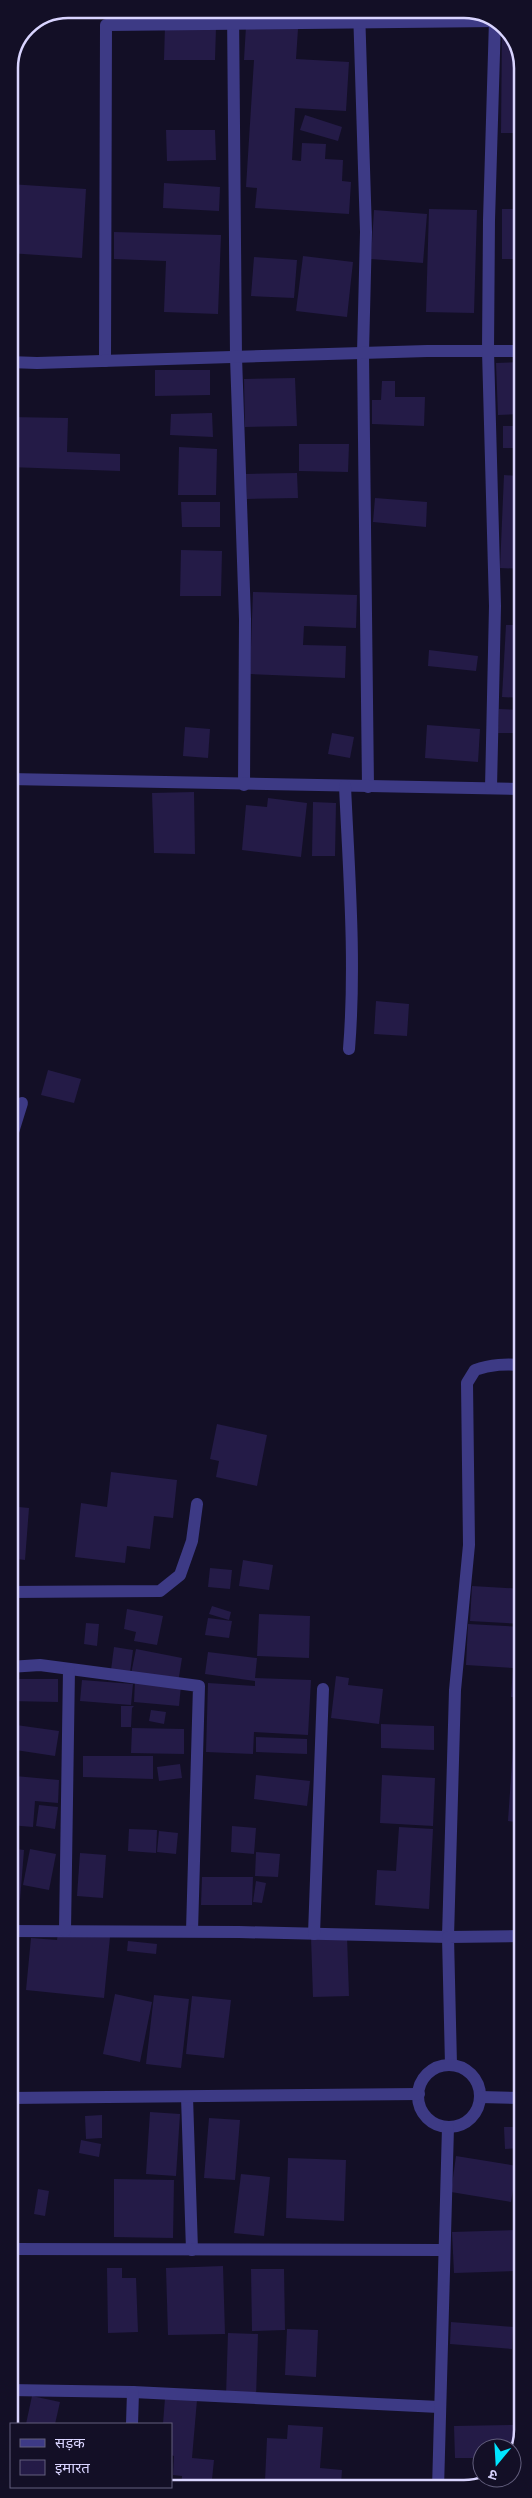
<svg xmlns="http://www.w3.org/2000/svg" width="532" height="2498" font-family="'Fira Sans Condensed','Noto Sans Devanagari',sans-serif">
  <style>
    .building { fill: #241b47 }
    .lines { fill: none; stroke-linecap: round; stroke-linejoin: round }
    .street { stroke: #3d3a85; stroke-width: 12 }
    .rim { fill: none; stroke: #d9d4ff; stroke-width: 2.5 }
  </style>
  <rect width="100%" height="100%" fill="#130f26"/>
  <g class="building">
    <polygon points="165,26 216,27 215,60 164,60"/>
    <polygon points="246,26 298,29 296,59 349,62 346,111 295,108 292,160 301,161 302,143 326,144 325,159 343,160 342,181 351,182 349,214 255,208 257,188 246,187 254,60 244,60"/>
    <polygon points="502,28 507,28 523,59 523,133 501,133"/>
    <polygon points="305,115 342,127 338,141 300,130"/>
    <polygon points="166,130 215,130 216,160 167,161"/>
    <polygon points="164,183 220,187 219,211 163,208"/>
    <polygon points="9,184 86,189 82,258 9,253"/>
    <polygon points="429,209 477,210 474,313 426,312"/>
    <rect x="502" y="209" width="21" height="50"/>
    <polygon points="374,210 427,214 423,263 371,259"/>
    <polygon points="114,232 221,235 218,314 164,312 166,261 114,259"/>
    <polygon points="303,256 353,262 347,317 296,311"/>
    <polygon points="254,257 297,260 294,298 251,296"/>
    <polygon points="523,362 523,414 498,415 496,363"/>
    <polygon points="155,370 210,370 210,395 155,396"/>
    <polygon points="295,378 297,426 245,427 244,379"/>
    <polygon points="382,381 395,381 395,397 425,397 424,426 372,424 372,400 381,400"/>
    <polygon points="212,413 213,437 170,435 171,414"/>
    <polygon points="9,417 68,418 67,452 120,454 120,471 9,467"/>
    <rect x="503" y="426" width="20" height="22"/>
    <polygon points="299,444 349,444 348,472 299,471"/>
    <polygon points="179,447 217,449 216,495 178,495"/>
    <polygon points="521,470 523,470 523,569 500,568 504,475 520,476"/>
    <polygon points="297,473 298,498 247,499 246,474"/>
    <polygon points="375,498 427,502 426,527 373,522"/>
    <polygon points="181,502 220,502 220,527 182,527"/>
    <polygon points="181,550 222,551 221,596 180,596"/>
    <polygon points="253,592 357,595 356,628 304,626 303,645 346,646 345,678 250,674"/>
    <polygon points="506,625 523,625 523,698 502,697"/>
    <polygon points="429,650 478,656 476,671 428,666"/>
    <polygon points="499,709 523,710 523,733 498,733"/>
    <polygon points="427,725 480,729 478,762 425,758"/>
    <polygon points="185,727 210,729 208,758 183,756"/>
    <polygon points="332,733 354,737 350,758 328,754"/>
    <polygon points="194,792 195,854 154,853 152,793"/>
    <polygon points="268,798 307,803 301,857 242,850 246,805 267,807"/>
    <polygon points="313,802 336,803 335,856 312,856"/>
    <polygon points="376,1001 409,1004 407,1036 374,1034"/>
    <polygon points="48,1070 81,1079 74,1103 41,1095"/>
    <polygon points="217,1424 267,1435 257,1486 216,1477 219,1461 210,1459"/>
    <polygon points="111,1472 177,1480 173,1518 154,1516 150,1549 127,1546 125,1563 75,1557 81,1503 107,1507"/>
    <polygon points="9,1506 29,1508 25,1560 9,1558"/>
    <polygon points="243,1560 273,1565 269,1590 239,1586"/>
    <polygon points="210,1568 232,1570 230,1589 208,1587"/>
    <polygon points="472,1586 523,1589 523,1624 470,1621"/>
    <polygon points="212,1606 231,1612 229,1620 209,1614"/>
    <polygon points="127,1609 163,1616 157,1645 134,1641 136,1632 124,1629"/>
    <polygon points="259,1614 310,1616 309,1658 257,1656"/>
    <polygon points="208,1618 232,1621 229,1638 205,1635"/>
    <polygon points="86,1623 99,1624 97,1646 84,1644"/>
    <polygon points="468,1624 523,1627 523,1698 511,1697 513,1668 466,1665"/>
    <polygon points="114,1647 133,1650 130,1673 111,1670"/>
    <polygon points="136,1649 182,1658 178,1683 131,1674"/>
    <polygon points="208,1652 257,1658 255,1678 311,1680 308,1735 254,1732 253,1754 206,1752 208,1683 255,1686 255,1681 205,1674"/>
    <polygon points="336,1676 349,1678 348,1685 383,1689 379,1724 331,1718"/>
    <polygon points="9,1679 58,1679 58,1702 9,1701"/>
    <polygon points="82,1680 133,1684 131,1705 80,1701"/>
    <polygon points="135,1681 181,1686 179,1706 134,1702"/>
    <polygon points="516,1704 523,1705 523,1823 508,1821"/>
    <polygon points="121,1706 134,1706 132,1708 131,1727 121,1727"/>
    <polygon points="151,1710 166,1712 164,1724 149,1721"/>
    <polygon points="9,1724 59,1731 55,1756 9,1749"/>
    <polygon points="381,1724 434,1726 434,1750 381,1748"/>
    <polygon points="132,1728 184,1729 184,1754 131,1753"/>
    <polygon points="256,1737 307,1739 307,1754 256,1752"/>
    <polygon points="9,1754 17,1755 15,1776 59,1780 58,1803 35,1801 33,1827 9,1825"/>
    <polygon points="83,1756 153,1756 153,1779 83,1777"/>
    <polygon points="180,1764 182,1778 159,1781 157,1767"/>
    <polygon points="256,1775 310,1781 307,1806 254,1799"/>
    <polygon points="382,1775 435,1778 433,1826 380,1823"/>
    <polygon points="39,1805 58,1807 55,1829 36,1826"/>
    <polygon points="232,1826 256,1828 254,1854 231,1852"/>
    <polygon points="399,1827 433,1829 429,1909 375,1905 377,1870 396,1871"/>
    <polygon points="129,1829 157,1830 156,1853 128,1851"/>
    <polygon points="159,1831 178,1833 176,1854 157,1852"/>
    <polygon points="9,1848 24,1850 20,1900 9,1900"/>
    <polygon points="30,1849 56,1854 49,1890 23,1885"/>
    <polygon points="256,1852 280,1854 278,1877 255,1876"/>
    <polygon points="80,1853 106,1855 103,1898 77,1896"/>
    <polygon points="202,1877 253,1877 252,1905 201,1905"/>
    <polygon points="256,1881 266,1883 262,1903 253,1902"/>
    <polygon points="58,1932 110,1937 104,1998 26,1990 31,1938 57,1940"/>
    <polygon points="347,1936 349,1996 313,1997 311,1937"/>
    <polygon points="128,1941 157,1944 156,1954 127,1951"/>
    <polygon points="115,1994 152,2002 140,2062 103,2054"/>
    <polygon points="154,1995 189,1999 181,2068 146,2064"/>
    <polygon points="192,1996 231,2000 224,2058 186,2054"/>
    <polygon points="150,2112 180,2114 176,2176 146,2174"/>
    <polygon points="102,2115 102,2138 86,2139 85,2116"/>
    <polygon points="209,2118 240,2120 235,2180 204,2178"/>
    <polygon points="504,2127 523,2127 523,2148 505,2149"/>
    <polygon points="81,2140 101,2144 99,2157 79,2153"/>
    <polygon points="456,2156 517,2166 511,2202 451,2192"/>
    <polygon points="288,2158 346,2160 344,2221 286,2218"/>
    <polygon points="241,2174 270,2177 264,2236 234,2233"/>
    <polygon points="114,2179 174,2180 173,2238 114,2237"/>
    <polygon points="38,2189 49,2191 45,2216 34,2214"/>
    <polygon points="515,2230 516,2271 454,2273 452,2232"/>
    <polygon points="223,2266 225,2334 168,2335 166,2268"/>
    <polygon points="107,2268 122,2268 122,2278 136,2278 138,2332 108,2333"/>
    <polygon points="251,2269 284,2269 285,2330 252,2331"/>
    <polygon points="451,2322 513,2327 512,2349 450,2344"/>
    <polygon points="287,2329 318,2330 316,2377 285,2375"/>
    <polygon points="228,2333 258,2334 256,2397 226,2396"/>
    <polygon points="32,2396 60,2402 55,2424 26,2424"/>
    <polygon points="165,2398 197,2400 192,2458 214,2460 211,2489 181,2489 182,2476 173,2475 174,2456 171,2455 171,2424 163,2424"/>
    <polygon points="288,2425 323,2427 320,2468 342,2470 341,2485 265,2481 267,2438 287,2439"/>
    <polygon points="514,2425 514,2448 482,2448 482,2458 455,2458 454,2426"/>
  </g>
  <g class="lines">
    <g class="street">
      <polyline points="233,9 236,357 245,619 244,785"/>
      <polyline points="359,9 366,232 363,353 368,787"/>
      <polyline points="105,361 106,25 496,21"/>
      <polyline points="9,362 37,363 427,351 523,351"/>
      <polyline points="9,779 523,789"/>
      <path d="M345,786C349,874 356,962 349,1049"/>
      <polyline points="491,788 495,606 488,351 489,220 495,20"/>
      <polyline points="9,1145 22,1103"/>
      <polyline points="9,1592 160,1591 180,1575 192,1541 197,1504"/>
      <polyline points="9,1667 40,1665 199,1686 192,1931"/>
      <path d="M9,1931L239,1932L448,1937L455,1690L469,1545L467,1383L475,1370C491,1364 506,1364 523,1365"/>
      <polyline points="65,1931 69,1669"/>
      <polyline points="314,1934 323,1689"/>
      <polyline points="451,2065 448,1937 523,1936"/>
      <circle cx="449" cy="2096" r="31"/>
      <polyline points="187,2097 192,2250"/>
      <polyline points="480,2097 523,2098"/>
      <polyline points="9,2098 419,2094"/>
      <polyline points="9,2249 443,2250"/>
      <polyline points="9,2390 133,2392 439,2407"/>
      <polyline points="132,2424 133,2392"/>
      <polyline points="130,2489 130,2487"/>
      <polyline points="438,2489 448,2127"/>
    </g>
  </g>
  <path d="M0 0H532V2498H0ZM68 18H464A50 50 0 0 1 514 68V2430A50 50 0 0 1 464 2480H68A50 50 0 0 1 18 2430V68A50 50 0 0 1 68 18Z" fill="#130f26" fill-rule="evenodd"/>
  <path class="rim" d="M68 18H464A50 50 0 0 1 514 68V2430A50 50 0 0 1 464 2480H68A50 50 0 0 1 18 2430V68A50 50 0 0 1 68 18Z"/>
  <rect x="10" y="2423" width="162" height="65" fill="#130f26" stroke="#625e7d"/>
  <rect x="20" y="2439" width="25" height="8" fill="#3d3a85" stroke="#625e7d"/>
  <text x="55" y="2448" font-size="15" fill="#d9d4ff">सड़क</text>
  <rect x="20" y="2460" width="25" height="15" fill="#241b47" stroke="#625e7d"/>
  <text x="55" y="2473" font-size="15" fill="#d9d4ff">इमारत</text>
  <g transform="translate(497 2463) rotate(198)"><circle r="24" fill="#130f26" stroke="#625e7d"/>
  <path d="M0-4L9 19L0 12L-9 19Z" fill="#00e5ff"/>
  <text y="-8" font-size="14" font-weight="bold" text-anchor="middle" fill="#d9d4ff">उ</text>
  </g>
</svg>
